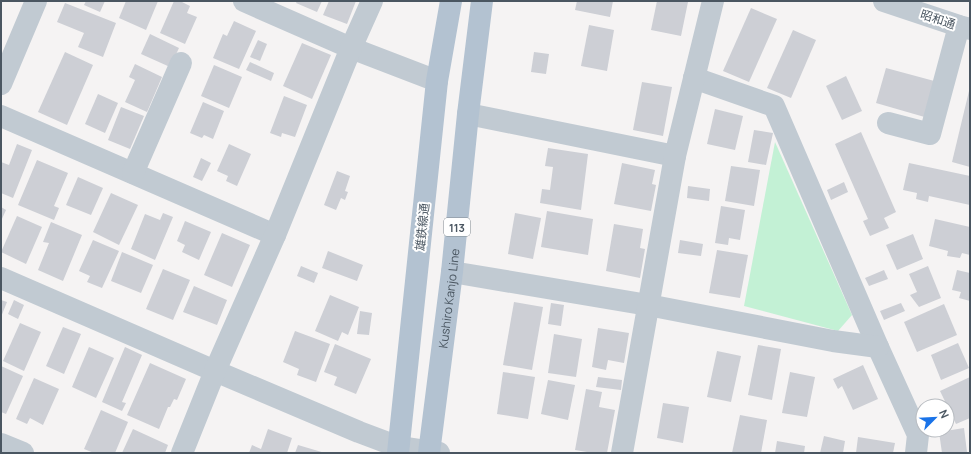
<svg xmlns="http://www.w3.org/2000/svg" width="971" height="454" font-family="Manrope,'Noto Sans JP',sans-serif">
  <style>
    .green { fill: #c3f1d5 }
    .building { fill: #cdcfd5 }
    .lines { fill: none; stroke-linecap: round; stroke-linejoin: round }
    .minor { stroke: #c1cad2; stroke-width: 22 }
    .major { stroke: #b3c2d1; stroke-width: 22 }
    .labels { text-anchor: middle; dominant-baseline: central; stroke-width: 4; stroke-linejoin: round; paint-order: stroke }
    .shield { fill: #fff; stroke: #808990; stroke-width: 1 }
    .shield-label { font-size: 11px; font-weight: bold; fill: #4a5661 }
    .street-label { font-size: 12px; fill: #4a5661; stroke: #fff }
  </style>
  <rect width="100%" height="100%" fill="#f5f3f3"/>
  <polygon class="green" points="775,142 852,315 838,331 744,306"/>
  <g class="building">
    <polygon points="86,1 105,1 100,12 84,5"/>
    <polygon points="126,1 158,1 146,30 119,18"/>
    <polygon points="174,1 180,1 190,6 187,13 197,17 185,44 160,33"/>
    <polygon points="297,1 322,1 317,12 296,3"/>
    <polygon points="329,1 356,1 347,24 323,15"/>
    <polygon points="577,1 613,1 610,17 575,10"/>
    <polygon points="657,1 683,1 688,2 681,36 651,30"/>
    <polygon points="65,3 116,23 103,57 78,47 84,33 57,22"/>
    <polygon points="751,8 777,19 749,82 723,71"/>
    <polygon points="234,21 256,31 239,69 213,58 223,34 227,36"/>
    <polygon points="589,25 614,30 607,71 581,66"/>
    <polygon points="793,30 816,40 791,98 767,88"/>
    <polygon points="150,34 179,48 170,67 141,54"/>
    <polygon points="258,40 267,44 260,61 250,57"/>
    <polygon points="302,43 331,55 312,99 283,86"/>
    <polygon points="65,52 93,65 67,125 38,112"/>
    <polygon points="534,52 549,54 546,74 531,72"/>
    <polygon points="250,62 274,73 271,81 246,70"/>
    <polygon points="135,64 162,77 147,112 125,102 135,80 129,77"/>
    <polygon points="214,65 242,77 229,108 201,96"/>
    <polygon points="886,68 938,82 928,118 876,103"/>
    <polygon points="846,76 862,111 842,120 826,86"/>
    <polygon points="642,82 672,87 663,136 633,130"/>
    <polygon points="969,91 970,92 970,167 952,162"/>
    <polygon points="98,94 118,103 105,133 85,124"/>
    <polygon points="284,96 307,105 295,137 282,133 281,137 270,133"/>
    <polygon points="203,102 224,111 213,139 204,135 202,138 190,133"/>
    <polygon points="121,107 144,116 130,149 108,140"/>
    <polygon points="715,109 743,116 735,150 707,144"/>
    <polygon points="754,130 773,133 766,165 748,162"/>
    <polygon points="861,132 896,212 884,218 889,228 870,236 863,221 868,219 835,144"/>
    <polygon points="17,144 32,150 13,198 1,193 1,162 9,165"/>
    <polygon points="229,144 251,154 237,186 226,181 228,176 217,171"/>
    <polygon points="548,148 588,154 581,210 540,203 542,189 550,190 553,167 545,166"/>
    <polygon points="201,158 211,163 202,181 193,177"/>
    <polygon points="37,160 68,173 54,206 59,208 54,220 18,205"/>
    <polygon points="622,163 655,170 652,184 656,185 651,211 614,204"/>
    <polygon points="909,163 970,176 970,205 929,196 928,202 916,199 917,193 903,190"/>
    <polygon points="731,166 760,170 754,206 725,201"/>
    <polygon points="337,171 350,176 345,191 348,192 345,200 341,198 336,210 324,205"/>
    <polygon points="78,177 103,188 91,215 66,205"/>
    <polygon points="844,182 848,192 831,200 827,190"/>
    <polygon points="688,186 710,189 709,201 687,198"/>
    <polygon points="111,193 138,205 119,245 93,232"/>
    <polygon points="721,206 745,210 740,240 729,238 728,245 715,243"/>
    <polygon points="1,207 6,210 1,221"/>
    <polygon points="547,211 593,219 588,255 541,247"/>
    <polygon points="163,213 173,217 155,260 131,249 145,214 160,220"/>
    <polygon points="515,213 541,218 533,259 508,254"/>
    <polygon points="17,216 42,227 26,264 1,252"/>
    <polygon points="935,219 970,227 970,255 962,253 960,258 947,256 948,251 929,246"/>
    <polygon points="185,221 211,232 199,260 182,252 185,245 177,241"/>
    <polygon points="51,222 82,235 63,281 38,270 49,243 43,242"/>
    <polygon points="614,224 643,229 640,248 645,249 640,278 606,271"/>
    <polygon points="222,233 250,245 232,287 204,275"/>
    <polygon points="913,234 923,259 897,270 886,245"/>
    <polygon points="93,240 119,251 102,288 87,282 90,276 79,271"/>
    <polygon points="680,240 703,244 701,256 678,253"/>
    <polygon points="717,250 748,255 740,298 709,293"/>
    <polygon points="328,251 363,265 357,281 322,268"/>
    <polygon points="122,252 153,265 141,293 111,281"/>
    <polygon points="301,266 318,273 314,283 297,276"/>
    <polygon points="928,266 941,298 919,307 910,295 917,292 909,274"/>
    <polygon points="163,269 190,280 173,320 146,309"/>
    <polygon points="884,270 888,279 869,286 865,278"/>
    <polygon points="957,270 970,273 970,301 959,298 961,292 952,290"/>
    <polygon points="194,286 227,300 217,325 183,312"/>
    <polygon points="330,295 359,307 348,335 342,332 338,341 315,331"/>
    <polygon points="1,300 7,302 1,317"/>
    <polygon points="14,300 24,305 18,319 8,314"/>
    <polygon points="514,302 543,307 532,370 503,365"/>
    <polygon points="551,303 564,305 561,326 548,324"/>
    <polygon points="901,303 905,311 884,320 880,311"/>
    <polygon points="944,304 957,335 917,352 904,322"/>
    <polygon points="360,311 372,313 369,335 357,334"/>
    <polygon points="20,323 41,332 24,371 3,361"/>
    <polygon points="63,327 81,334 64,374 46,366"/>
    <polygon points="598,328 629,333 624,363 608,360 606,370 592,367"/>
    <polygon points="295,331 330,344 316,382 297,375 299,369 283,362"/>
    <polygon points="554,334 582,339 576,377 548,373"/>
    <polygon points="958,343 969,368 941,380 931,355"/>
    <polygon points="335,344 371,359 356,394 334,385 337,377 324,372"/>
    <polygon points="758,345 781,349 772,400 748,395"/>
    <polygon points="89,347 114,358 96,398 72,387"/>
    <polygon points="125,347 142,355 122,402 126,403 122,411 102,402"/>
    <polygon points="717,351 741,356 731,402 707,397"/>
    <polygon points="150,363 186,379 177,400 174,399 170,407 168,407 159,429 127,415"/>
    <polygon points="863,365 878,399 853,410 842,386 838,389 833,379"/>
    <polygon points="1,366 23,376 6,414 1,412"/>
    <polygon points="503,372 535,377 528,419 497,414"/>
    <polygon points="790,372 815,377 807,417 782,413"/>
    <polygon points="598,377 622,380 621,390 596,387"/>
    <polygon points="970,377 970,418 956,424 940,391"/>
    <polygon points="34,378 59,389 43,425 30,418 27,424 16,419"/>
    <polygon points="548,380 575,385 568,420 541,414"/>
    <polygon points="586,389 602,392 599,407 615,410 607,453 593,453 575,450"/>
    <polygon points="663,403 689,407 683,443 657,438"/>
    <polygon points="101,410 128,422 115,453 94,453 84,449"/>
    <polygon points="740,415 767,420 761,453 732,453"/>
    <polygon points="964,428 967,452 958,453 942,453 939,432"/>
    <polygon points="133,429 168,445 165,453 122,453"/>
    <polygon points="268,429 292,438 287,453 249,453 252,445 261,449"/>
    <polygon points="824,436 845,441 843,453 820,453"/>
    <polygon points="858,437 895,443 893,453 856,453"/>
    <polygon points="777,441 805,446 804,453 775,453"/>
    <polygon points="298,445 325,453 295,453"/>
  </g>
  <g class="lines">
    <g class="minor">
      <polyline points="244,1 351,48 437,81"/>
      <polyline points="884,1 959,26 970,29"/>
      <polyline points="694,78 774,106 878,347 918,435 916,453"/>
      <polyline points="1,84 36,1"/>
      <polyline points="468,114 675,156"/>
      <polyline points="1,116 275,235"/>
      <polyline points="888,123 930,134 959,26"/>
      <polyline points="133,173 181,63"/>
      <polyline points="452,272 648,305 833,341 878,347"/>
      <polyline points="1,278 215,371 359,432 399,447 439,453"/>
      <polyline points="1,444 23,453"/>
      <polyline points="182,453 215,371 275,235 351,48 372,1"/>
      <polyline points="622,453 675,156 713,1"/>
    </g>
    <g class="major">
      <polyline points="398,453 437,81 451,1"/>
      <path id="s1" d="M429,453L452,272L468,114L482,1"/>
    </g>
  </g>
  <g class="labels">
    <rect class="shield" x="444" y="218" width="26" height="18" rx="3"/>
    <g class="shield-label">
      <text x="457" y="227">113</text>
    </g>
    <g class="street-label">
      <text transform="translate(938 19) rotate(18)">昭和通</text>
      <text transform="translate(422 227) rotate(-84)">雄鉄線通</text>
      <text stroke="none"><textPath href="#s1" startOffset="156">Kushiro Kanjo Line</textPath></text>
    </g>
  </g>
  <rect width="971" height="454" fill="none" stroke="#4a5661" stroke-width="4"/>
  <g transform="translate(935 418) rotate(66)"><circle r="19" fill="#ffffff" stroke="#b7bbc0"/>
  <path d="M0-3L7 15L0 10L-7 15Z" fill="#1a73e8"/>
  <text y="-6" font-size="11" font-weight="bold" text-anchor="middle" fill="#4a5661">N</text>
  </g>
</svg>
